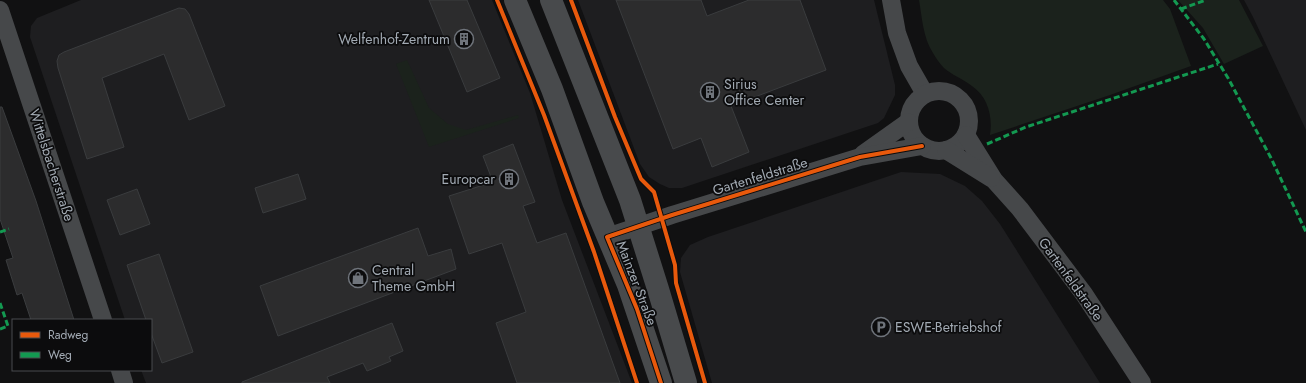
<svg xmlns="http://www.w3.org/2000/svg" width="1306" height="383" font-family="Jost,sans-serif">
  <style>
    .built { fill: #1e1e20 }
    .green { fill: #1b221c }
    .building { fill: #2c2c2d; stroke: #3a3c3e }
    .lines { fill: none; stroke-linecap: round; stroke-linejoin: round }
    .street { stroke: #46484a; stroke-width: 18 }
    .primary { stroke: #484a4c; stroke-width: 22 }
    .quiet { stroke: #139951; stroke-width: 3; stroke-dasharray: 6 3; stroke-linecap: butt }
    .cycleway-casing { stroke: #0c0c0d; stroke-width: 6 }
    .cycleway { stroke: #e8590c; stroke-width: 4 }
    .labels { text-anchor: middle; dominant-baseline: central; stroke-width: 3.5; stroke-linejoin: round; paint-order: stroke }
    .poi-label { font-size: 14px; fill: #a2aab3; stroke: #0c0c0d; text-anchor: start }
    .street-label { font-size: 14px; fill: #a2aab3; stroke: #0c0c0d }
  </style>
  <rect width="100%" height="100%" fill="#111112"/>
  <g class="built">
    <polygon points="81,0 492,0 530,93 562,200 632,383 146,383 141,370 151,370 151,320 125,320 30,37 31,26 37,18"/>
    <polygon points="578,0 874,0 895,85 895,95 884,118 878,123 682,188 669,188 660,184 649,177 640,164"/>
    <polygon points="1244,0 1306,0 1306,130 1253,17"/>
    <polygon points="901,172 940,174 965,186 982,201 1000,224 1100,383 712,383 680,272 681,258 690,245 708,237"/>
  </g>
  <g class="green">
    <path d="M919,0H1163L1170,9L1191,66L1110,95L990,135C993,117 988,97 972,86C963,79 952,75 944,68C940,64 936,58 933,53C923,38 922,17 919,0Z"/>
    <polygon points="1178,0 1239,0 1263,46 1224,64 1203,28"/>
    <polygon points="407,60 429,108 448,124 466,130 518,115 519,118 429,147 396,64"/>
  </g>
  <g class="building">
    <polygon points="429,0 467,0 500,78 467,92"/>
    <polygon points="616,0 701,0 707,16 749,0 800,0 826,70 731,106 749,152 712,167 701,138 673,149"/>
    <polygon points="179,8 185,9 189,14 225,106 189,120 164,54 102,78 124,147 87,159 58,68 57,61 59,55 64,52"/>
    <polygon points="0,107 2,107 36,201 74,320 31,320 22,293 17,295 6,260 13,258 0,219"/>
    <polygon points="513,144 535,202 523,206 537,243 566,233 620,383 517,383 496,323 526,312 502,243 469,254 449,196 493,182 483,156"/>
    <polygon points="298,174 306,199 263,213 255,188"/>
    <polygon points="137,189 150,224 120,235 107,200"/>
    <polygon points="418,228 428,256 451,249 456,269 278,336 260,286"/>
    <polygon points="159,254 193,352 162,363 151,333 151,320 146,320 127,265"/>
    <polygon points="392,323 403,351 389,357 391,361 367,371 363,363 327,377 330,383 242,383 242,382"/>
  </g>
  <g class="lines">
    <g class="street">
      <polyline points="891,0 897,33 909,66 925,94"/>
      <polyline points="0,10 103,320"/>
      <circle cx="939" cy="121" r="30"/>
      <polyline points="966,135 994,180 1020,209 1084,294 1142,383"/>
      <polyline points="946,150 991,178"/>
      <polyline points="863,154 908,122"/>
      <polyline points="607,237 672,215 860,157 922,146"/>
      <polyline points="120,370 124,383"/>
    </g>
    <g class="primary">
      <polyline points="515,0 552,89 593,202 628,285 661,383"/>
      <polyline points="551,0 630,200 658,289 686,383"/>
    </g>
    <g class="quiet">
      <polyline points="1174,0 1204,39 1228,78 1271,158 1306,232"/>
      <polyline points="1181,9 1206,0"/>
      <polyline points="987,144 1026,127 1218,64"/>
      <polyline points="0,232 9,229"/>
      <polyline points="0,303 8,326 0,329"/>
    </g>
    <defs>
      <g id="cycleway">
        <polyline points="497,0 544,115 594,252 637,383"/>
        <polyline points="571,0 615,117 641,179 654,192 675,265 676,283 705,383"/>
        <polyline points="661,383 637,309 607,237 672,215 860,157 922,146"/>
      </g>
    </defs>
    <use href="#cycleway" class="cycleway-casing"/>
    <use href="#cycleway" class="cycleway"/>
  </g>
  <defs>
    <symbol id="building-ring" viewBox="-11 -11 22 22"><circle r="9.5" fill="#0c0c0d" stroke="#6f747b" stroke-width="1.5"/><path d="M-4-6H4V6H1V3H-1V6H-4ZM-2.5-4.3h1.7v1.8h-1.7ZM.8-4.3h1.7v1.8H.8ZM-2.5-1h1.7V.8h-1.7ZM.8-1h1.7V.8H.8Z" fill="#6f747b"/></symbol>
    <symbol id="shop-ring" viewBox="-11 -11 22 22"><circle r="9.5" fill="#0c0c0d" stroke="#6f747b" stroke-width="1.5"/><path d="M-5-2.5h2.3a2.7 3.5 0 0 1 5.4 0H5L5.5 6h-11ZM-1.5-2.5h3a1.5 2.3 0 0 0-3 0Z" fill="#6f747b"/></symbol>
    <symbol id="parking-ring" viewBox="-11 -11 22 22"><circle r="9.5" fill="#0c0c0d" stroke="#6f747b" stroke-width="1.5"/><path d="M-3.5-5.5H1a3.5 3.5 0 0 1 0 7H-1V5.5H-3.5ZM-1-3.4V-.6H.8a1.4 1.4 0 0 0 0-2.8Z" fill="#6f747b"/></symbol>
  </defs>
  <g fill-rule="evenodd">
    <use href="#building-ring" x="453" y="28" width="22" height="22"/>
    <use href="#building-ring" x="699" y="81" width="22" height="22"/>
    <use href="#building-ring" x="498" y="168" width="22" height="22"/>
    <use href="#shop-ring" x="347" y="267" width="22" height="22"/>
    <use href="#parking-ring" x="870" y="316" width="22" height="22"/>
  </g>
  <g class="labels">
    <g class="poi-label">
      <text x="450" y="39" text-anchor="end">Welfenhof-Zentrum</text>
      <text x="724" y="84">Sirius<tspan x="724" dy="16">Office Center</tspan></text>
      <text x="495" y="179" text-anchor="end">Europcar</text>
      <text x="372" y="270">Central<tspan x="372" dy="16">Theme GmbH</tspan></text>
      <text x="895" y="327">ESWE-Betriebshof</text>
    </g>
    <g class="street-label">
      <text transform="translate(52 165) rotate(72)">Wittelsbacherstraße</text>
      <text transform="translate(760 176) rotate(-17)">Gartenfeldstraße</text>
      <text transform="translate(1071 279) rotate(54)">Gartenfeldstraße</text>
      <text transform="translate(637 283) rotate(69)">Mainzer Straße</text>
    </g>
  </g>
  <rect x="12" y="319" width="140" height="52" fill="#0c0c0d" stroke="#484b4f"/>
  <rect x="20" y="332" width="20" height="6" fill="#e8590c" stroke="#484b4f"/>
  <text x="48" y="339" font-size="12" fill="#a2aab3">Radweg</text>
  <rect x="20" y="352" width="20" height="6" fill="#139951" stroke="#484b4f"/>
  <text x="48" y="359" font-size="12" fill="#a2aab3">Weg</text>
</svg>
